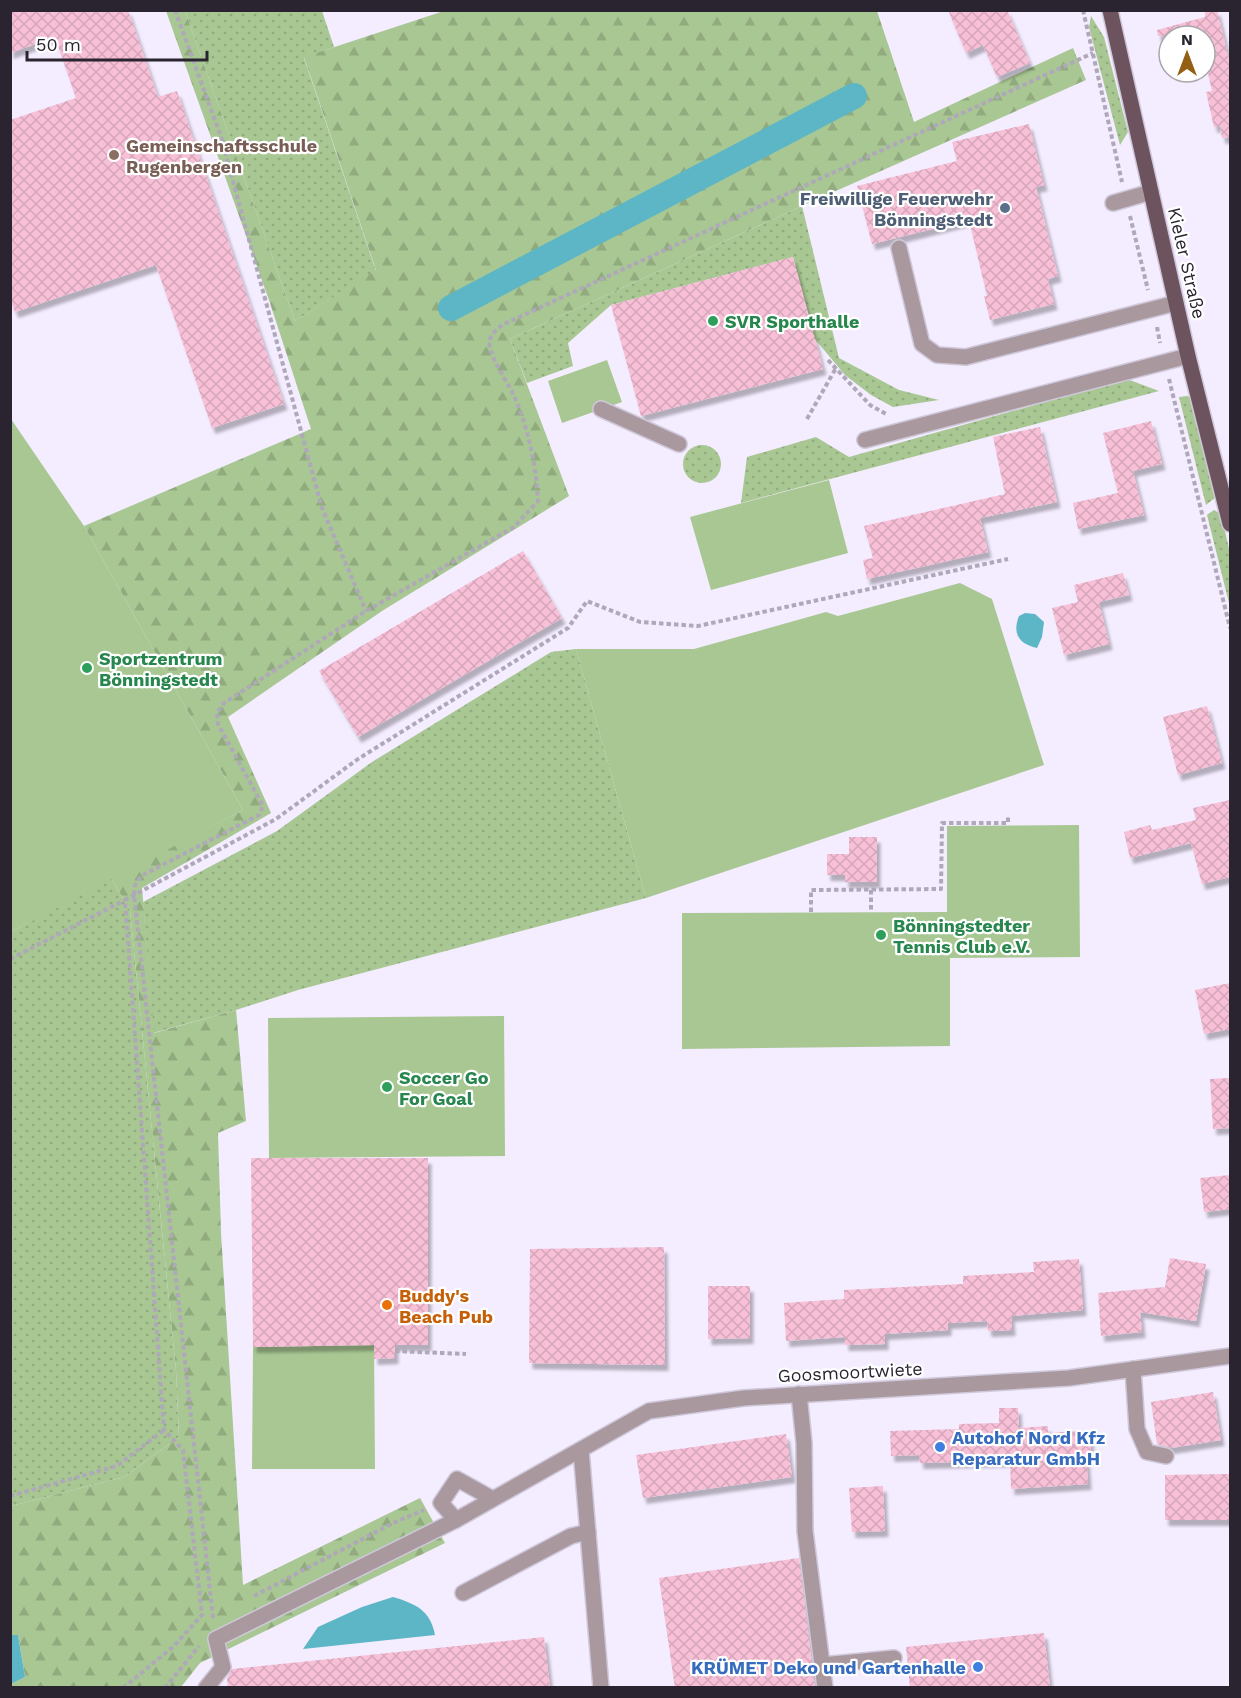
<svg xmlns="http://www.w3.org/2000/svg" width="1241" height="1698" font-family="'Work Sans',sans-serif">
  <style>
    .grass { fill: url(#grass-dots) }
    .forest { fill: url(#forest-firs) }
    .pitch { fill: #a8c793 }
    .water { fill: #5cb6c5 }
    .lines { fill: none; stroke-linecap: round; stroke-linejoin: round }
    .canal { stroke: #5cb6c5; stroke-width: 26 }
    .building { fill: url(#building-cross-hatch); filter: url(#shadow) }
    .minor-casing { stroke: #cfc8da; stroke-width: 18 }
    .major-casing { stroke: #cfc8da; stroke-width: 18 }
    .path { stroke: #afa8b9; stroke-width: 4; stroke-dasharray: 4.5 3; stroke-linecap: butt }
    .minor { stroke: #a9999f; stroke-width: 15 }
    .major { stroke: #6d535d; stroke-width: 15 }
    .education-dot { fill: #8d6e63; stroke: #fff; stroke-width: 2 }
    .service-dot { fill: #5c6f8a; stroke: #fff; stroke-width: 2 }
    .leisure-dot { fill: #2e9e5b; stroke: #fff; stroke-width: 2 }
    .food-dot { fill: #e8710a; stroke: #fff; stroke-width: 2 }
    .shop-dot { fill: #3f7fe0; stroke: #fff; stroke-width: 2 }
    .labels { text-anchor: middle; dominant-baseline: central; stroke-width: 4.5; stroke-linejoin: round; paint-order: stroke }
    .education-label { font-size: 18px; font-weight: bold; fill: #785e54; stroke: #fff; text-anchor: start }
    .service-label { font-size: 18px; font-weight: bold; fill: #4e5e75; stroke: #fff; text-anchor: end }
    .street-label { font-size: 18px; fill: #29242f; stroke: #fff }
    .leisure-label { font-size: 18px; font-weight: bold; fill: #27864d; stroke: #fff; text-anchor: start }
    .food-label { font-size: 18px; font-weight: bold; fill: #c56008; stroke: #fff; text-anchor: start }
    .shop-label { font-size: 18px; font-weight: bold; fill: #366cbe; stroke: #fff; text-anchor: start }
  </style>
  <defs>
    <pattern id="grass-dots" width="8" height="8" patternUnits="userSpaceOnUse" patternTransform="scale(1.5)"><rect width="8" height="8" fill="#a8c793"/><path d="M2 2h.1M6 6h.1" fill="none" stroke="#91ab7f" stroke-width="1.8" stroke-linecap="round"/></pattern>
    <pattern id="forest-firs" width="22" height="20" patternUnits="userSpaceOnUse" patternTransform="scale(1.5)"><rect width="22" height="20" fill="#a8c793"/><path d="M5 1l3.5 6h-7zM16 11l3.5 6h-7z" fill="#91ab7f"/></pattern>
    <pattern id="building-cross-hatch" width="8" height="8" patternUnits="userSpaceOnUse" patternTransform="scale(1.5)"><rect width="8" height="8" fill="#f8c0d7"/><path d="M0 0l8 8M0 8l8-8" fill="none" stroke="#d5a5b9"/></pattern>
    <filter id="shadow"><feDropShadow dx="3.5" dy="6" stdDeviation="1.5" flood-color="#0004"/></filter>
  </defs>
  <rect width="100%" height="100%" fill="#f4ecff"/>
  <g class="grass">
    <polygon points="185,11 322,11 334,47 304,58 376,271 295,321"/>
    <polygon points="1091,16 1104,37 1128,132 1120,145 1089,27"/>
    <polygon points="802,206 839,358 899,390 939,400 893,407 871,395 845,375 814,338 793,257 611,305 568,343 573,366 527,383 510,339"/>
    <polygon points="1127,379 1159,391 741,503 747,457 816,437 849,457"/>
    <polygon points="1187,396 1192,398 1216,497 1206,505 1179,397"/>
    <circle cx="702" cy="464" r="19"/>
    <polygon points="1214,510 1221,514 1230,553 1230,607 1207,515"/>
    <polygon points="576,649 646,898 298,990 236,1010 153,1033 143,902 277,831 372,762 551,652"/>
    <polygon points="111,878 130,910 176,1371 179,1437 124,1477 11,1506 11,932"/>
  </g>
  <polygon class="forest" points="166,11 185,11 295,321 376,270 304,57 444,11 877,11 914,122 1073,48 1086,80 802,206 510,339 569,496 382,611 228,717 271,813 142,888 154,1033 236,1010 246,1121 218,1133 221,1233 243,1585 420,1498 445,1543 200,1663 181,1687 11,1687 11,1684 25,1677 18,1635 11,1635 11,1506 124,1477 179,1437 176,1371 130,910 111,878 243,810 84,526 311,429 269,300"/>
  <g class="pitch">
    <polygon points="607,360 622,402 562,423 548,381"/>
    <polygon points="11,419 84,526 243,810 11,932"/>
    <polygon points="829,480 848,553 711,590 690,517"/>
    <polygon points="960,583 992,599 1044,765 646,898 576,649 694,649 826,612 838,616"/>
    <polygon points="1079,825 1080,957 950,958 950,1046 682,1049 682,913 947,912 947,826"/>
    <polygon points="504,1016 505,1156 269,1158 268,1018"/>
    <polygon points="374,1345 375,1469 252,1469 253,1347"/>
  </g>
  <g class="water">
    <path d="M1025,613L1035,614L1044,622L1042,637L1037,648C1019,644 1012,634 1019,616Z"/>
    <path d="M393,1597C416,1604 430,1610 435,1635L303,1649L318,1627L362,1607Z"/>
    <polygon points="11,1635 18,1635 25,1677 11,1684"/>
  </g>
  <g class="lines">
    <polyline class="canal" points="451,308 854,96"/>
  </g>
  <g class="building">
    <polygon points="10,10 128,10 158,97 177,91 284,404 212,428 156,265 15,312 10,299 10,120 76,98 55,37 10,53"/>
    <polygon points="948,10 1007,10 1030,63 997,77 983,45 966,53"/>
    <polygon points="1205,10 1217,10 1230,63 1230,137 1222,138 1220,126 1214,127 1206,92 1212,91 1205,60 1205,36 1158,36 1157,30 1205,17"/>
    <polygon points="1029,124 1044,185 1036,187 1058,276 1048,279 1054,304 990,320 984,296 987,296 969,220 872,244 857,186 957,161 952,142"/>
    <polygon points="793,257 823,369 641,416 611,305"/>
    <polygon points="1151,421 1162,464 1133,471 1144,515 1078,529 1073,503 1118,493 1103,433"/>
    <polygon points="1040,427 1057,502 980,518 988,552 867,579 863,560 873,558 864,526 1005,494 993,437"/>
    <polygon points="523,551 562,618 358,737 319,671"/>
    <polygon points="1123,573 1129,595 1099,602 1109,644 1064,655 1052,608 1078,602 1074,585"/>
    <polygon points="1207,706 1222,763 1178,775 1163,717"/>
    <polygon points="1230,800 1230,877 1202,884 1191,843 1130,858 1124,832 1150,825 1152,830 1196,820 1193,808"/>
    <polygon points="849,837 877,837 877,882 845,882 845,875 827,875 827,854 849,854"/>
    <polygon points="1230,983 1230,1029 1204,1034 1195,990"/>
    <polygon points="1230,1078 1230,1128 1213,1129 1210,1079"/>
    <polygon points="251,1158 428,1158 428,1345 395,1345 395,1358 374,1359 374,1345 253,1347"/>
    <polygon points="1230,1175 1230,1209 1204,1212 1200,1178"/>
    <polygon points="664,1247 665,1365 529,1363 530,1249"/>
    <polygon points="1170,1258 1206,1264 1196,1321 1140,1312 1142,1332 1101,1336 1098,1293 1165,1287"/>
    <polygon points="1079,1259 1083,1310 1011,1316 1012,1330 988,1331 987,1321 948,1323 948,1330 885,1334 885,1344 845,1345 845,1337 786,1341 784,1303 844,1299 844,1290 963,1284 963,1276 1034,1272 1033,1262"/>
    <polygon points="708,1286 750,1286 750,1338 708,1339"/>
    <polygon points="1213,1392 1221,1440 1171,1448 1157,1444 1151,1402"/>
    <polygon points="999,1408 1018,1408 1019,1428 1048,1426 1048,1433 1090,1430 1091,1453 1086,1454 1088,1484 1011,1489 1010,1461 920,1463 919,1455 891,1456 890,1431 959,1429 959,1424 999,1423"/>
    <polygon points="786,1434 792,1477 643,1498 636,1455"/>
    <polygon points="1230,1474 1230,1520 1165,1520 1165,1475"/>
    <polygon points="883,1486 885,1531 852,1532 849,1488"/>
    <polygon points="799,1558 815,1688 675,1688 659,1578"/>
    <polygon points="1044,1633 1050,1688 910,1688 906,1647"/>
    <polygon points="544,1637 550,1688 228,1688 227,1678 232,1669"/>
  </g>
  <g class="lines">
    <defs>
      <g id="minor">
        <polyline points="1113,203 1151,192"/>
        <polyline points="899,248 922,344 937,355 966,357 1176,303"/>
        <polyline points="601,409 679,444"/>
        <polyline points="865,440 1188,356"/>
        <polyline points="1133,1369 1137,1429 1147,1452 1166,1456"/>
        <polyline points="799,1394 804,1443 805,1531 825,1688"/>
        <polyline points="581,1450 601,1688"/>
        <polyline points="493,1499 457,1479 441,1503 456,1520 649,1411 744,1398 1069,1378 1230,1356"/>
        <polyline points="463,1593 571,1536 588,1532"/>
        <polyline points="822,1665 894,1658"/>
        <polyline points="206,1688 223,1667 216,1639 456,1520"/>
      </g>
      <polyline id="major" points="1110,10 1188,356 1230,524"/>
    </defs>
    <use href="#minor" class="minor-casing"/>
    <use href="#major" class="major-casing"/>
    <g class="path">
      <polyline points="175,10 221,137 322,508 366,611"/>
      <polyline points="1083,10 1122,182"/>
      <polyline points="1130,216 1148,290"/>
      <polyline points="1157,327 1160,343"/>
      <polyline points="828,360 870,405 886,414"/>
      <polyline points="1169,379 1230,628"/>
      <polyline points="807,419 836,368"/>
      <polyline points="871,890 871,912"/>
      <polyline points="811,912 811,890 941,889 942,823 1008,823 1008,815"/>
      <polyline points="10,959 125,900"/>
      <polyline points="395,1351 466,1354"/>
      <polyline points="10,1496 117,1466 164,1430"/>
      <polyline points="254,1596 393,1523 424,1510"/>
      <path d="M213,1618L134,894L135,886L141,876L259,815L263,806L218,724L217,713L224,703L366,611L514,527L538,501C536,465 529,431 515,398C509,384 493,362 490,348C487,337 495,331 502,325L1093,53"/>
      <polyline points="123,1688 174,1646 202,1615 183,1450 164,1430 125,900 276,819 358,759 568,628 587,601 640,622 698,626 1008,559"/>
      <polyline points="165,1688 199,1646"/>
    </g>
    <use href="#minor" class="minor"/>
    <use href="#major" class="major"/>
  </g>
  <circle class="education-dot" cx="114" cy="155" r="6"/>
  <circle class="service-dot" cx="1005" cy="208" r="6"/>
  <g class="leisure-dot">
    <circle cx="713" cy="321" r="6"/>
    <circle cx="87" cy="668" r="6"/>
    <circle cx="881" cy="935" r="6"/>
    <circle cx="387" cy="1087" r="6"/>
  </g>
  <circle class="food-dot" cx="387" cy="1305" r="6"/>
  <g class="shop-dot">
    <circle cx="940" cy="1447" r="6"/>
    <circle cx="978" cy="1667" r="6"/>
  </g>
  <g class="labels">
    <g class="education-label">
      <text x="126" y="145">Gemeinschaftsschule<tspan x="126" dy="21">Rugenbergen</tspan></text>
    </g>
    <g class="service-label">
      <text x="993" y="198">Freiwillige Feuerwehr<tspan x="993" dy="21">Bönningstedt</tspan></text>
    </g>
    <g class="street-label">
      <text transform="translate(1187 263) rotate(77)">Kieler Straße</text>
      <text transform="translate(850 1372) rotate(-3)">Goosmoortwiete</text>
    </g>
    <g class="leisure-label">
      <text x="725" y="321">SVR Sporthalle</text>
      <text x="99" y="658">Sportzentrum<tspan x="99" dy="21">Bönningstedt</tspan></text>
      <text x="893" y="925">Bönningstedter<tspan x="893" dy="21">Tennis Club e.V.</tspan></text>
      <text x="399" y="1077">Soccer Go<tspan x="399" dy="21">For Goal</tspan></text>
    </g>
    <g class="food-label">
      <text x="399" y="1295">Buddy's<tspan x="399" dy="21">Beach Pub</tspan></text>
    </g>
    <g class="shop-label">
      <text x="952" y="1437">Autohof Nord Kfz<tspan x="952" dy="21">Reparatur GmbH</tspan></text>
      <text x="966" y="1667" text-anchor="end">KRÜMET Deko und Gartenhalle</text>
    </g>
  </g>
  <rect width="1241" height="1698" fill="none" stroke="#29242f" stroke-width="24"/>
  <g transform="translate(1187 54)"><circle r="28" fill="#ffffff" stroke="#a9a7ac" stroke-width="1.5"/>
  <path d="M0-4.5L10 22L0 15L-10 22Z" fill="#935f13"/>
  <text y="-9" font-size="16" font-weight="bold" text-anchor="middle" fill="#29242f">N</text>
  </g>
  <path d="M27 51v9h180v-9" fill="none" stroke="#29242f" stroke-width="3"/>
  <text x="36" y="51" font-size="18" fill="#29242f" stroke="#ffffff" stroke-width="4.5" paint-order="stroke">50 m</text>
</svg>
